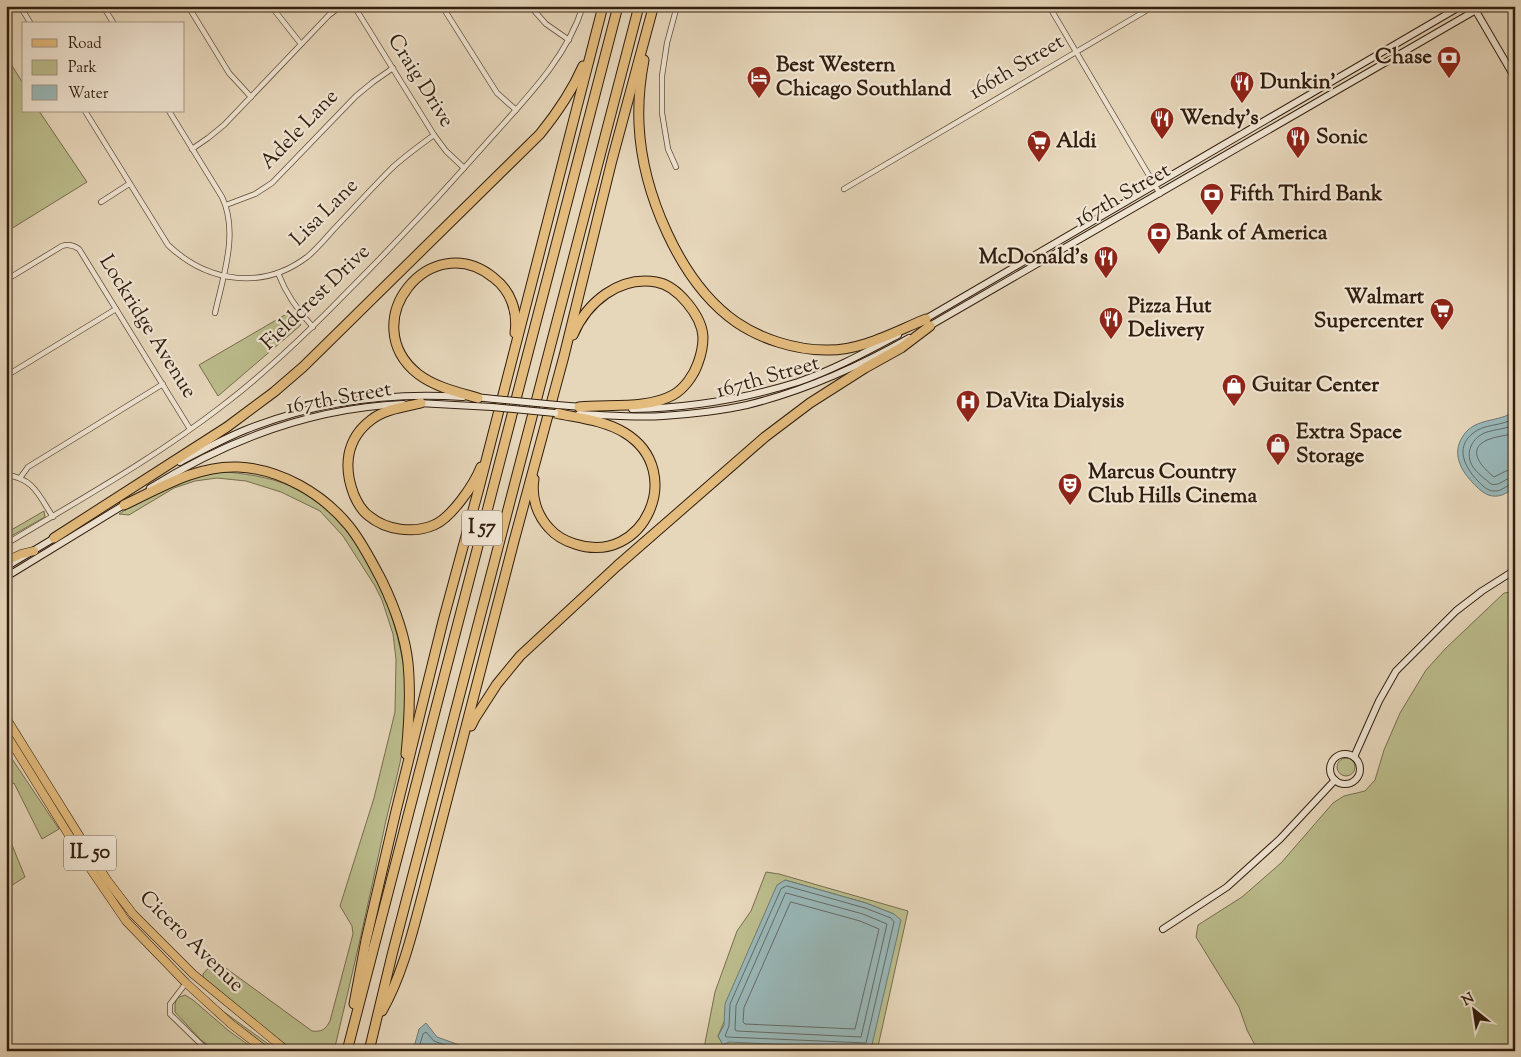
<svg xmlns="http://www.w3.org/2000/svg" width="1521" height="1057" font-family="'Sorts Mill Goudy',serif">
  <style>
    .green { fill: #bbbc8c; stroke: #766d4d; fill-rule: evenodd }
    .water { fill: #99b7b8; stroke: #6f7a74 }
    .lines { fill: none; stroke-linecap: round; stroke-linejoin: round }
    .shore { stroke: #656a63; stroke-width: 1 }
    .street-casing { stroke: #5e4c39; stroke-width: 6 }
    .secondary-casing { stroke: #311e0e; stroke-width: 8 }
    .primary-casing { stroke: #311e0e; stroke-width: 9 }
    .highway-casing { stroke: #311e0e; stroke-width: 11 }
    .street { stroke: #efe4d2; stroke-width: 4.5 }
    .secondary { stroke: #efe4d2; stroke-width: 6 }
    .primary { stroke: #e3bb7d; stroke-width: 8 }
    .highway { stroke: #e3bb7d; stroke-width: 9 }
    .secondary-bridge-casing { stroke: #311e0e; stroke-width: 8; stroke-linecap: butt }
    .secondary-bridge { stroke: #efe4d2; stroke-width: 6 }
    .labels { text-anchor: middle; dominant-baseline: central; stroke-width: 4.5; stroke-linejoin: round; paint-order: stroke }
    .shield { fill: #efe4d2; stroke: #6a5949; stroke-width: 1 }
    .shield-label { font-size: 20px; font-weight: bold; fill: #311e0e }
    .poi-label { font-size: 21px; font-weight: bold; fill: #311e0e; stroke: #efe4d2; text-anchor: start }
    .street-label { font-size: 21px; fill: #311e0e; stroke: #efe4d2 }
  </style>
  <rect width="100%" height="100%" fill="#e6d6ba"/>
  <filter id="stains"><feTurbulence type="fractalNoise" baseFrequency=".004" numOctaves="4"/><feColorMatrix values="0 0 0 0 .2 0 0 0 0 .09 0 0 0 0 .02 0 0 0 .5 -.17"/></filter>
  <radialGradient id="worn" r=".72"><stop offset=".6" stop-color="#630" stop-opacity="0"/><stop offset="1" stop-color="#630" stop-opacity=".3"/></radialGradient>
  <g class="green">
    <polygon points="6,56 24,85 24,111 39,111 87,182 6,232"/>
    <polygon points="290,312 301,325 218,396 199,365"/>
    <path d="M228,472C253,475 277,478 300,491C368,527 405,629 407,702C408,743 394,785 385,825C369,901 352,976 334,1051H294L232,1005L203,979V974L211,965L216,964L223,966L312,1031C322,1032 325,1030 330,1021L353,934L352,926L340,906L374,798L395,712L396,659L393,634L382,600L375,586L343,536L320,511L281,492L246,481L217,478L195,481L174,488L129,515L119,514C141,499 175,480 200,474C209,472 219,472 228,472Z"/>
    <polygon points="44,511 45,517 6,539 6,533"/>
    <polygon points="1513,592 1515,601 1515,1051 1258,1051 1247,1030 1239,1007 1196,937 1198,925 1242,897 1281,863 1333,803 1344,796 1365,791 1375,780 1384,750 1400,713 1426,670 1446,648 1504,593"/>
    <polygon points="6,750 59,829 42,839 14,783 6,788"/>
    <circle cx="1346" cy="767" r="9"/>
    <polygon points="6,830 25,877 6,889"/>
    <path d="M766,872L779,874L908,911L877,1051H707L705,1043L715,992L737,931L751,911ZM785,880L866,903L894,914L729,1042L723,1045L718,1036Z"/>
    <polygon points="185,995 193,1000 229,1031 257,1051 216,1051 201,1040 175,1012 175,1004 177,998"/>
    <polygon points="224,1012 278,1051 272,1051 223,1013"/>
  </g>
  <g class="water">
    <path d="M1515,411V487C1509,491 1505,495 1498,496C1489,497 1483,493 1477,487C1463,474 1450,455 1463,436C1475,417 1499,423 1515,411Z"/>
    <polygon points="785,880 866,903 894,914 901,920 871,1049 729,1042 723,1045 718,1036 724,1025 725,1004 777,885"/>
    <polygon points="426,1023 437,1037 476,1051 413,1051 419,1029"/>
  </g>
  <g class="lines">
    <g class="shore">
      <path d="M1515,418C1501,427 1484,423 1472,434C1455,448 1465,468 1478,481C1482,485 1487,491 1494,491C1502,492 1507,484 1515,483"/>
      <path d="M1515,425C1506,429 1496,429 1487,432C1472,437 1464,453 1473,467C1477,473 1485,479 1491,484C1500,487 1505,477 1515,477"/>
      <path d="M1515,433C1506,436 1496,436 1487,440C1465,450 1483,468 1494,477L1506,471L1515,469"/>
      <polygon points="787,886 865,908 891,918 894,922 866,1043 727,1037 725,1036 729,1026 730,1004 781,889"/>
      <polygon points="786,893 863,914 887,924 861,1037 737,1031 735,1030 736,1006"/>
      <polygon points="791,902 860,921 879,929 855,1029 745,1024 743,1022 744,1008"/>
      <polyline points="418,1051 423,1034 426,1032 434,1041 461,1051"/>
    </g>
    <defs>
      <g id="street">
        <polyline points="20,6 31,24"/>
        <polyline points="103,6 114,24"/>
        <polyline points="188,6 229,73 251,97"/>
        <polyline points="271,6 301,44"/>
        <polyline points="354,6 434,135 446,151 464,168"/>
        <polyline points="442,6 497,93 516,110"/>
        <polyline points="530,6 546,24 569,40"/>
        <polyline points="1049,6 1160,194"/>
        <path d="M85,111L168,245C207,282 262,291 307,257C317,249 325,239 334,229C353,209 372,188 392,168C405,156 419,146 434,135"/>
        <path d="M169,111L222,197C239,232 223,277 215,313"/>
        <polyline points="192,149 208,138 224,125 329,15 341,6"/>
        <polyline points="676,167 668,149 662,113 662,76 667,43 677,6"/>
        <polyline points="844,189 1154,6"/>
        <polyline points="101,202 129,184"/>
        <polyline points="226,205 255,194 272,183 356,96 373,82 393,68"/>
        <path d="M278,273C286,294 297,310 313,327"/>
        <path d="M6,280L62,246C68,244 73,245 79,249L190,429"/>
        <polyline points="6,376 116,309"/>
        <path d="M6,475C34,478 39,496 53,517"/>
        <polyline points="20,478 28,467 163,384"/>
        <path d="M6,544C79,500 155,458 222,406C267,372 308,332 347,292C393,246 438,198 481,149C519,105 565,63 583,6"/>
        <polyline points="186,983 170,1004 170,1014 208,1051"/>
      </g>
      <g id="secondary">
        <polyline points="1473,6 1515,78"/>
        <polyline points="922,321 1461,6"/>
        <polyline points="926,328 1483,6"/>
        <polyline points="475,397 494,399"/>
        <polyline points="418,403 492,407"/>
        <polyline points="557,405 582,407"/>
        <path d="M632,409C688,408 744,399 798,382C833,370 866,352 898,335"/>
        <path d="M579,414C607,415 635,418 663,416C691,414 720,411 747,405C804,391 858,367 909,338"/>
        <path d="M180,462C201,451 223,439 245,430C315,402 388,392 463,397"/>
        <path d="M150,488C227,440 312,408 403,404"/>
        <polyline points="6,567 56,537"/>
        <polyline points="6,577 127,503"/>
        <circle cx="1345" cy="769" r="15"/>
        <polyline points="1354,757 1379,701 1396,671 1456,611 1482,591 1515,570"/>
        <polyline points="1163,929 1227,887 1280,839 1335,780"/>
      </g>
      <g id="primary">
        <polyline points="6,561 21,554 34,551"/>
        <polyline points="6,718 90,853 107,880 133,914 193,974 287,1051"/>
        <polyline points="6,734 83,858 126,921 186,983 231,1024 266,1051"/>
      </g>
      <g id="highway">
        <path d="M644,60C640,81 638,102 639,124C642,191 679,282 736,322C761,339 795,350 826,350C861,351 894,332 926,319"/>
        <path d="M573,335C587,302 619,276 656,282C677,285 702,316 703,337C703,345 701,355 698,363C694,375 684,389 673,395C648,409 608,404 579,407"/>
        <path d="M478,398C457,392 435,387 418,374C354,323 430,226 494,278C511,291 518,312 515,333"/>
        <path d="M421,403C405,407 385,409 371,420C346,439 343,467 354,495C357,502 362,511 369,516C386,530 413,534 434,525C451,518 474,485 481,467"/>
        <path d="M534,479C531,497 537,515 549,528C556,536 565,541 575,544C644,567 687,471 625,433C604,420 578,418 555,413"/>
        <path d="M124,505C160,488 197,465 238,467C280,469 322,493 349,526C362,542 372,562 382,581C394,606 405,635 408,663C411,693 409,724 406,754"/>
        <path d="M54,538L227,427L274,392L303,367L540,134C557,113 572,91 583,66"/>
        <polyline points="471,726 475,718 497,684 520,656 617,566 765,437 810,403 865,368 901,348 930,326"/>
        <polyline points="354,1004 366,940 396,811 443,621 479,488 603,6"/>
        <path d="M382,1011C403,974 413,930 424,889L514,541L564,356L612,160L653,8"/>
        <polyline points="347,1051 618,6"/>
        <polyline points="369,1051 392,955 639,6"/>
      </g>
    </defs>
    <use href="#street" class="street-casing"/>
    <use href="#secondary" class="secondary-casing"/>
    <use href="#primary" class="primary-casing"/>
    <use href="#highway" class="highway-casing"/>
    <use href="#street" class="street"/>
    <use href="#secondary" class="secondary"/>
    <use href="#primary" class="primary"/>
    <use href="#highway" class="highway"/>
    <defs>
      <g id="secondary-bridge">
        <polyline points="494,399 557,405"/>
        <polyline points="492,407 555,413"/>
      </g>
    </defs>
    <use href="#secondary-bridge" class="secondary-bridge-casing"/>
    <use href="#secondary-bridge" class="secondary-bridge"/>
  </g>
  <defs>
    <symbol id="bank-pin" viewBox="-11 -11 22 30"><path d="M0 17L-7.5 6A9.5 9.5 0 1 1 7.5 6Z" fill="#8f2418" stroke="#efe4d2"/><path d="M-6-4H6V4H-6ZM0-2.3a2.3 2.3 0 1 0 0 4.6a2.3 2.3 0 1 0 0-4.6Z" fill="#fff"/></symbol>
    <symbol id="hotel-pin" viewBox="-11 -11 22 30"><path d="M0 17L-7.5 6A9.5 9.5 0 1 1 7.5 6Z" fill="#8f2418" stroke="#efe4d2"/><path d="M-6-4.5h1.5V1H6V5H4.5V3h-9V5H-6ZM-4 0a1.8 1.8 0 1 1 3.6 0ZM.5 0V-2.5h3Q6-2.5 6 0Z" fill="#fff"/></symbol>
    <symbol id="restaurant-pin" viewBox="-11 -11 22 30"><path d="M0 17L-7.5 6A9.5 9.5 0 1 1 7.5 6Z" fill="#8f2418" stroke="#efe4d2"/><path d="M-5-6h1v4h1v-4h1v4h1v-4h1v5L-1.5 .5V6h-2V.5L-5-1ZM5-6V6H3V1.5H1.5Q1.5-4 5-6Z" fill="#fff"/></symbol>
    <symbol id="supermarket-pin" viewBox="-11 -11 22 30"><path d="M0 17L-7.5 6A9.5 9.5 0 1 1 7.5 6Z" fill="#8f2418" stroke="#efe4d2"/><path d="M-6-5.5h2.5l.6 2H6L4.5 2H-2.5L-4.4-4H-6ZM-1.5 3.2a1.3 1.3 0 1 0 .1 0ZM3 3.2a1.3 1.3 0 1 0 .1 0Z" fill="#fff"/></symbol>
    <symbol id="shop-pin" viewBox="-11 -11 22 30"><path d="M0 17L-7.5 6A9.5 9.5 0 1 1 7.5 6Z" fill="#8f2418" stroke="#efe4d2"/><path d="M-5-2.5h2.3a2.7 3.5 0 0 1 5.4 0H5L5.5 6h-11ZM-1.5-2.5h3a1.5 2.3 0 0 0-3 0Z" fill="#fff"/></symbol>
    <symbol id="hospital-pin" viewBox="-11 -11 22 30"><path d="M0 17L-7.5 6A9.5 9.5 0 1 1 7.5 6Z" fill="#8f2418" stroke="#efe4d2"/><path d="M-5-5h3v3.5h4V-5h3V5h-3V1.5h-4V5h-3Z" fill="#fff"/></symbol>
    <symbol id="theatre-pin" viewBox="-11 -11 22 30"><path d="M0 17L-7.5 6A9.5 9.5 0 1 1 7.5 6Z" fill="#8f2418" stroke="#efe4d2"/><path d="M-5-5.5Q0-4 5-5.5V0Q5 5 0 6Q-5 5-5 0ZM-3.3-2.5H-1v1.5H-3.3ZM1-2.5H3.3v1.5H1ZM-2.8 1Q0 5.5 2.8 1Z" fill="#fff"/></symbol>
  </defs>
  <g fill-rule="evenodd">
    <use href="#bank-pin" x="1435" y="44" width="28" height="38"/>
    <use href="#hotel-pin" x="745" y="64" width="28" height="38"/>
    <use href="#restaurant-pin" x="1228" y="69" width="28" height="38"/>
    <use href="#restaurant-pin" x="1148" y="105" width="28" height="38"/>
    <use href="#restaurant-pin" x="1284" y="124" width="28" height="38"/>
    <use href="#supermarket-pin" x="1025" y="128" width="28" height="38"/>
    <use href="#bank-pin" x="1198" y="181" width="28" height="38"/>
    <use href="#bank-pin" x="1145" y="220" width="28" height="38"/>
    <use href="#restaurant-pin" x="1092" y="244" width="28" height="38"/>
    <use href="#supermarket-pin" x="1428" y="296" width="28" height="38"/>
    <use href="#restaurant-pin" x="1097" y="305" width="28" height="38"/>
    <use href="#shop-pin" x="1220" y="372" width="28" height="38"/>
    <use href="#hospital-pin" x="954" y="388" width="28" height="38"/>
    <use href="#shop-pin" x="1264" y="431" width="28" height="38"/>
    <use href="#theatre-pin" x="1056" y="471" width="28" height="38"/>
  </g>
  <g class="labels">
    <g class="shield">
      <rect x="462" y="510.5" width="40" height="35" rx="4"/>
      <rect x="64" y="835.5" width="52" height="35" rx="4"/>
    </g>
    <g class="shield-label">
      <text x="482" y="528">I 57</text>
      <text x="90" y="853">IL 50</text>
    </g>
    <g class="poi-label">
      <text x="1432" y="58" text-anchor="end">Chase</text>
      <text x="776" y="66">Best Western<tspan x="776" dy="24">Chicago Southland</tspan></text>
      <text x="1260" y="83">Dunkin'</text>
      <text x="1180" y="119">Wendy's</text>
      <text x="1316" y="138">Sonic</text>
      <text x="1056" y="142">Aldi</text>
      <text x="1230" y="195">Fifth Third Bank</text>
      <text x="1176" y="234">Bank of America</text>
      <text x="1088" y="258" text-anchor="end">McDonald's</text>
      <text x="1424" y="298" text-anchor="end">Walmart<tspan x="1424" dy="24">Supercenter</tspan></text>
      <text x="1128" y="307">Pizza Hut<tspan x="1128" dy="24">Delivery</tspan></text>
      <text x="1252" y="386">Guitar Center</text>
      <text x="986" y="402">DaVita Dialysis</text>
      <text x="1296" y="433">Extra Space<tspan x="1296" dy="24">Storage</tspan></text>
      <text x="1088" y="473">Marcus Country<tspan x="1088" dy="24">Club Hills Cinema</tspan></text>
    </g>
    <g class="street-label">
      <text transform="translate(1017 68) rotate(-31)">166th Street</text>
      <text transform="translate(420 81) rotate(58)">Craig Drive</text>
      <text transform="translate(300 130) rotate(-46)">Adele Lane</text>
      <text transform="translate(1123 196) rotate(-30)">167th Street</text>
      <text transform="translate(325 213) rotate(-45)">Lisa Lane</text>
      <text transform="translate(316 298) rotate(-44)">Fieldcrest Drive</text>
      <text transform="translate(147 327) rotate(58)">Lockridge Avenue</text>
      <text transform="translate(768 378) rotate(-16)">167th Street</text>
      <text transform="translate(339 399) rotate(-10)">167th Street</text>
      <text transform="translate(191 942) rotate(44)">Cicero Avenue</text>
    </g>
  </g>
  <rect width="1521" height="1057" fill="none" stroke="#e6d6ba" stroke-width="25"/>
  <rect x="8" y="8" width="1506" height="1042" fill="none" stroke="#311e0e" stroke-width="2.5"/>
  <rect x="12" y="12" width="1496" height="1032" fill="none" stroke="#311e0e"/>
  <rect x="22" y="22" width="162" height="90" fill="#efe4d2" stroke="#a39584"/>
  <rect x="32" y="39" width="25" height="8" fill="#e3bb7d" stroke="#a39584"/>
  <text x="68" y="48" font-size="15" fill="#311e0e">Road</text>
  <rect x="32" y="60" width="25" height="15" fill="#bbbc8c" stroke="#a39584"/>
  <text x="68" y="72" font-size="15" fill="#311e0e">Park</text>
  <rect x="32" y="85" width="25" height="15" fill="#99b7b8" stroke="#a39584"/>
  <text x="68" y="98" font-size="15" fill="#311e0e">Water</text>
  <g transform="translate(1474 1010) rotate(330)" stroke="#efe4d2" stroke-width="4" paint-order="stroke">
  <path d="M0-4L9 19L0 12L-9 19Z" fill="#311e0e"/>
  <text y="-8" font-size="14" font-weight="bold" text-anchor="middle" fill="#311e0e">N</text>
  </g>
  <rect width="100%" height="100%" filter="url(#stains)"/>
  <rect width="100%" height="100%" fill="url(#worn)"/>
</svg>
